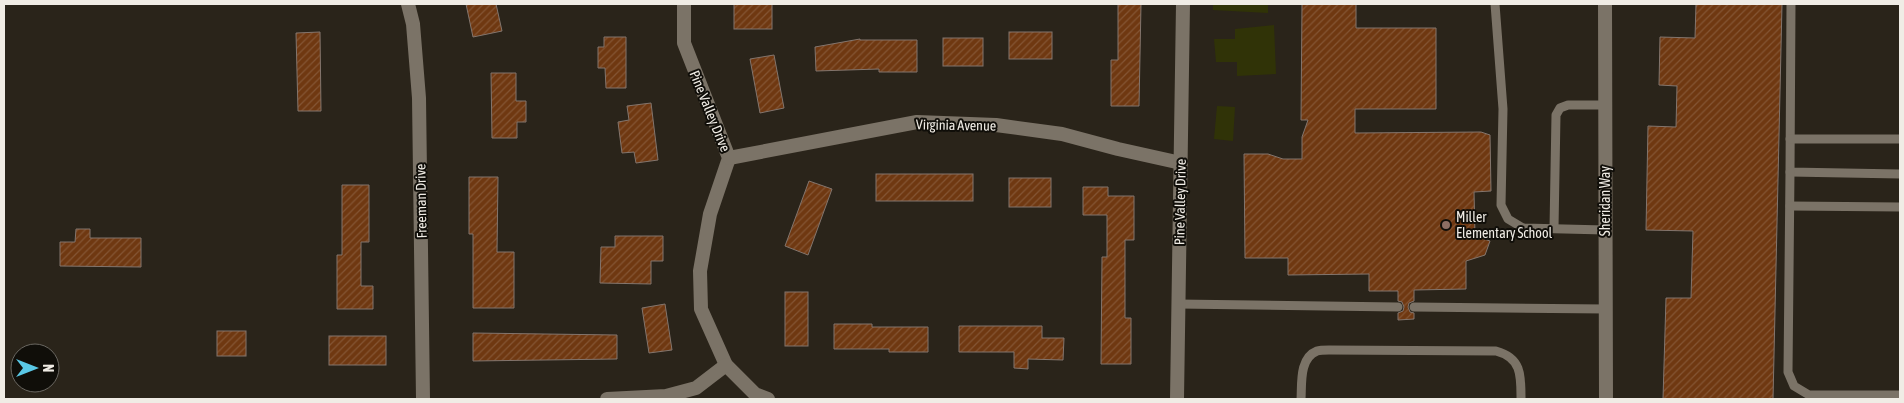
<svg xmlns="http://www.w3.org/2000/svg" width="1904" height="403" font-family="'Asap Condensed',sans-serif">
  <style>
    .park { fill: #303307 }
    .building { fill: url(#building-hatch); stroke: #83756d }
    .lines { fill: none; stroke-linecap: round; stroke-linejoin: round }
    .service { stroke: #7b7367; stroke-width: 9 }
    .minor { stroke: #7b7367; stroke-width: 14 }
    .education-dot { fill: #8d6e63; stroke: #100e09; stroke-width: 2 }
    .labels { text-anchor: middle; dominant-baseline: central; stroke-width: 4; stroke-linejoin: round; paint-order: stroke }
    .street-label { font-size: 14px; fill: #f0ece5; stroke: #100e09 }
    .poi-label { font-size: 14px; fill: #f0ece5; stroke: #100e09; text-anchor: start }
  </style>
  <defs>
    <pattern id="building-hatch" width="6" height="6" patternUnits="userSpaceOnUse" patternTransform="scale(1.25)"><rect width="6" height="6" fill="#6f3811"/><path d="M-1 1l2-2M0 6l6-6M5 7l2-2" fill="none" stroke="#845534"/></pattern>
  </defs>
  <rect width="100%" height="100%" fill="#2a241a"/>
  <g class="park">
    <polygon points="1213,4 1268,4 1268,13 1213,10"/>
    <polygon points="1274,25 1276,74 1237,76 1237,62 1216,62 1214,39 1235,39 1235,29"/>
    <polygon points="1217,106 1235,107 1233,141 1214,139"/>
  </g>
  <g class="building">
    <polygon points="466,4 496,4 502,31 473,37"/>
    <rect x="734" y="4" width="38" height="25"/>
    <polygon points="1118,4 1141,4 1139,106 1111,106 1111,60 1118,60"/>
    <polygon points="1302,4 1356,4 1356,28 1436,28 1436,109 1355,109 1355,133 1481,132 1490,135 1491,191 1474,192 1475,236 1490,241 1485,255 1466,261 1466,289 1414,290 1414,301 1409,303 1408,307 1410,312 1414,313 1414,319 1398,320 1398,313 1403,311 1404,307 1402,302 1398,301 1398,291 1369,291 1369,274 1288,275 1288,258 1245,258 1244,154 1268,154 1283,159 1302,159 1302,137 1308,120 1301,120"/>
    <polygon points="1696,4 1782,4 1773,399 1663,399 1666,298 1691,298 1693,231 1646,230 1648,126 1676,127 1677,86 1659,85 1660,37 1695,38"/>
    <polygon points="320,32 321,111 298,111 296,33"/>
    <rect x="1009" y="32" width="43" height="27"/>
    <polygon points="604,37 626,37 626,88 606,88 605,68 598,68 598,47 604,47"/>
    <rect x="943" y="38" width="40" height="28"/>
    <polygon points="860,39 860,40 917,40 917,72 879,72 879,69 816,71 815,47"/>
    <polygon points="774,55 784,108 760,113 750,59"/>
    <polygon points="491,73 516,73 516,101 526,101 526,122 517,122 517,138 492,138"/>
    <polygon points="651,103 658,160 636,163 634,152 622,153 618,122 629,120 627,106"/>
    <rect x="876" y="174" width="97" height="27"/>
    <polygon points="469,177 498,177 497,252 514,252 514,308 473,308 473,234 469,234"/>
    <rect x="1009" y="178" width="42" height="29"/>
    <polygon points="809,181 832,189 808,255 785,246"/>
    <polygon points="342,185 369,185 369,242 361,242 361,286 373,286 373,309 337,309 337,255 342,255"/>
    <polygon points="1083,187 1108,187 1108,196 1134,196 1134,240 1125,240 1125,318 1131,318 1131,364 1101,364 1102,257 1107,257 1107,215 1083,215"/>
    <polygon points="76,229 90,229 90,238 141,238 141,267 60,266 60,242 75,242"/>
    <polygon points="615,236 663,236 663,261 651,261 651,284 600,283 601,247 615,247"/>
    <rect x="785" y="292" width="23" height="54"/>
    <polygon points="665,304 672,350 649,353 642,308"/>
    <polygon points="834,324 872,324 872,327 928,327 928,352 889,352 889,349 834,349"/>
    <polygon points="959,326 1042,326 1042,338 1064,338 1063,360 1028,359 1028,369 1014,368 1014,352 959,352"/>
    <rect x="217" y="331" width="29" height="25"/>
    <polygon points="473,333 617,335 617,359 473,361"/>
    <rect x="329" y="336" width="57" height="29"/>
  </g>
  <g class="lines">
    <g class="service">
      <polyline points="1495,4 1503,109 1501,205 1508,219 1523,228 1605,230"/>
      <polyline points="1791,4 1790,172 1900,174"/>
      <polyline points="1790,139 1900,139"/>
      <polyline points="1790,172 1788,372 1794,386 1809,395 1900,395"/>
      <polyline points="1790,206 1900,207"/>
      <polyline points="1554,228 1556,115 1560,108 1568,105 1604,105"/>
      <polyline points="1178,304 1398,307"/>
      <polyline points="1414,307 1606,309"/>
      <path d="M1301,399C1302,384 1299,358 1317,351C1320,350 1326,350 1329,350L1496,351C1522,358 1521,376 1521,399"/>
    </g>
    <g class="minor">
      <polyline points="408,4 413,24 419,98 423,399"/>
      <polyline points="684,4 684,43 729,158 710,214 700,271 701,309 726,365 755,394 768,399"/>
      <polyline points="1605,4 1606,399"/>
      <polyline points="729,158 917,122 996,125 1062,134 1118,149 1181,163"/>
      <polyline points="607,399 666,396 696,388 726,365"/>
      <polyline points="1177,399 1183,4"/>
    </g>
  </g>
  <circle class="education-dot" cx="1446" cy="225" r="5"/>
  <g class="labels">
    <g class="street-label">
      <text transform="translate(710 111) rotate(68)">Pine Valley Drive</text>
      <text transform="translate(956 125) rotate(1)">Virginia Avenue</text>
      <text transform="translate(421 201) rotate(-91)">Freeman Drive</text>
      <text transform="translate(1605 201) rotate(-90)">Sheridan Way</text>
      <text transform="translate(1180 202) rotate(-89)">Pine Valley Drive</text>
    </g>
    <g class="poi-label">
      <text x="1456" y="217">Miller<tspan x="1456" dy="16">Elementary School</tspan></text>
    </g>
  </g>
  <rect width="1904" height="403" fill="none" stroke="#f0ece5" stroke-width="10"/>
  <g transform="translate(35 368) rotate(90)"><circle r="24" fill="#100e09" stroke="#6a6761"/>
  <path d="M0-4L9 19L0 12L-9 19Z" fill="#5ac8e6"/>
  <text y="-8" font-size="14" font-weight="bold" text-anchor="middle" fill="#f0ece5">N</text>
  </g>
</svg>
